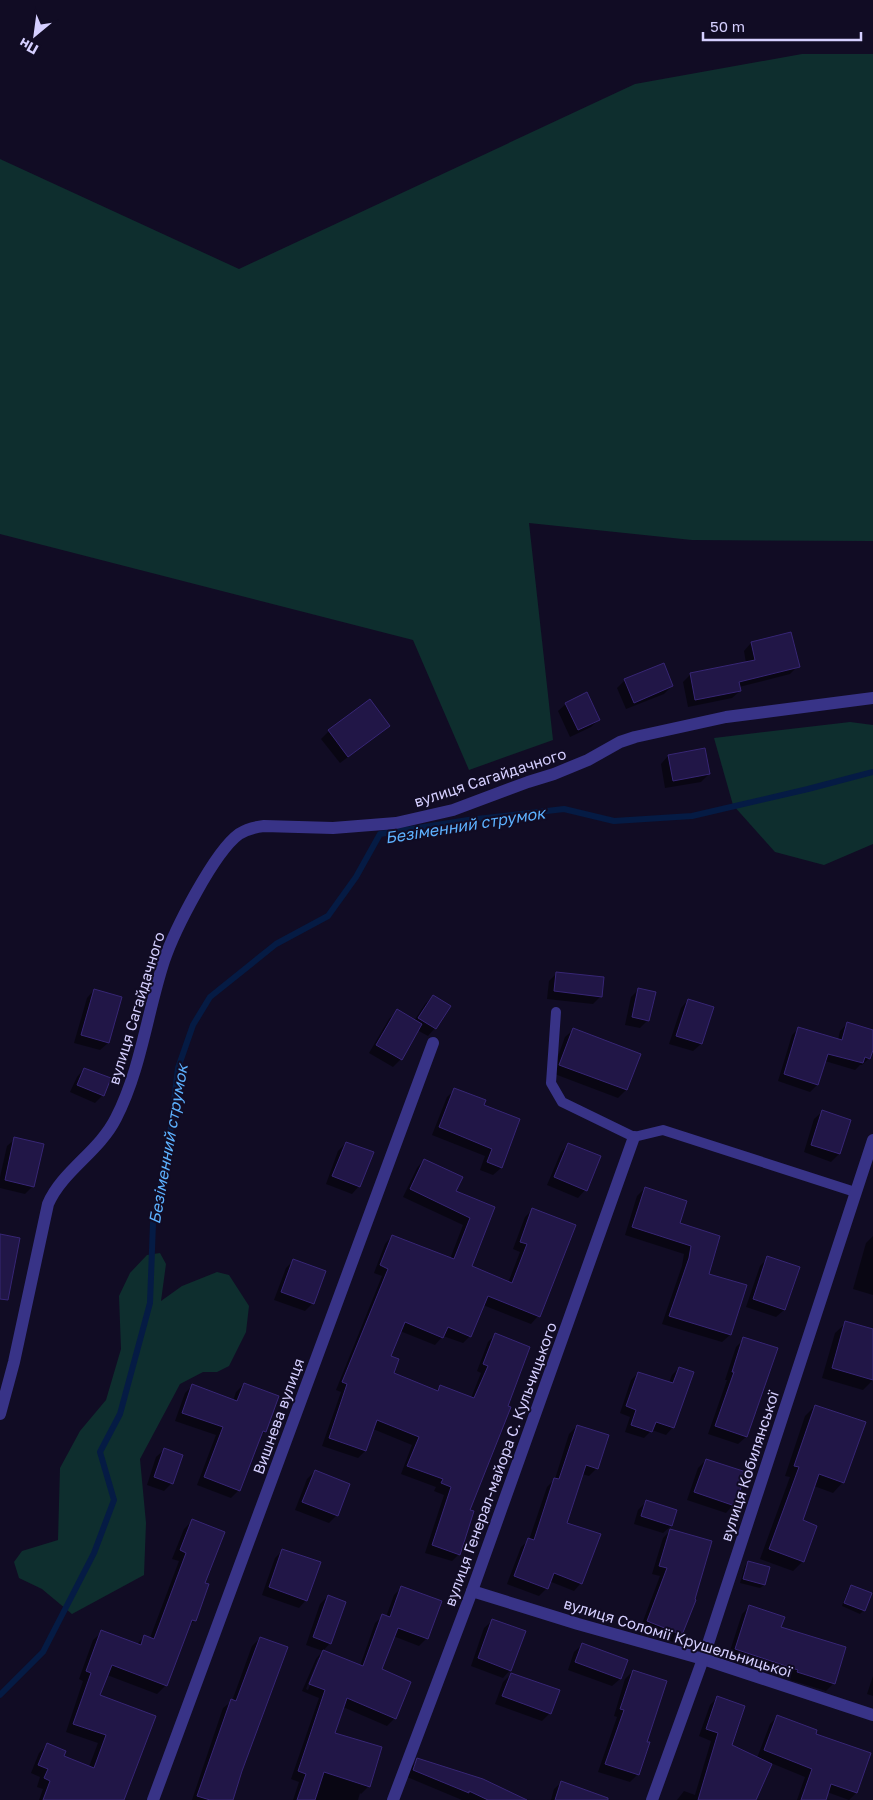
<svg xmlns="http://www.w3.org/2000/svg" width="873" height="1800" font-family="'Golos Text',sans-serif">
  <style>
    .green { fill: #0e2e2e }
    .shadow { fill: #0007; fill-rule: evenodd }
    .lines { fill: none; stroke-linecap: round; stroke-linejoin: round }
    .stream { stroke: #051b44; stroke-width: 6 }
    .building { fill: #211647; stroke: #372675 }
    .service { stroke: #383387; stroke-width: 10 }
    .minor { stroke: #383387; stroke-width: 12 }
    .labels { text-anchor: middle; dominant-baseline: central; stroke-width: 4; stroke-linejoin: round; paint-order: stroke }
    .street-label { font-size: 15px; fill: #d5cfff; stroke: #110c24 }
    .water-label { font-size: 16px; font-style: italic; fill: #5db1ff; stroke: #110c24 }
  </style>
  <rect width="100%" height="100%" fill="#110c24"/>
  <g class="green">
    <polygon points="802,54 873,54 873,541 692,540 529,523 553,740 469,770 413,640 0,534 0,159 239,269 635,84"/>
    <polygon points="850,722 873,725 873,844 824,865 775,852 733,805 714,738"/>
    <polygon points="160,1253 166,1264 161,1301 182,1286 217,1272 229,1275 249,1306 246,1332 229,1366 217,1372 203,1372 180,1384 140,1459 146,1523 144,1575 72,1614 42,1589 19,1578 14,1562 22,1551 58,1540 60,1468 80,1431 106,1400 121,1349 119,1296 130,1273 147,1255"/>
  </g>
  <g class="shadow">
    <polygon points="751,643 798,666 790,674 739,687 740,691 732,698 688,707 683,682 691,674 746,663 744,651"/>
    <polygon points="625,680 672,686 664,694 626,709 617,688"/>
    <polygon points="566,704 598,720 591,727 570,737 558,711"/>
    <polygon points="329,731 380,733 340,763 321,739"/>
    <polygon points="668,756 709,774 701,782 665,788 661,764"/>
    <polygon points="557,973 601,996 593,1004 547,999 549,981"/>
    <polygon points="639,989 648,1020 640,1028 625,1025 631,997"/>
    <polygon points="94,990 108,1043 100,1050 74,1043 87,998"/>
    <polygon points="433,996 435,1028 428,1036 417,1030 401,1059 393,1067 369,1053 389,1019 397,1011 414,1021 425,1004"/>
    <polygon points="688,1000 701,1044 693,1051 669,1044 681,1008"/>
    <polygon points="847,1024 873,1031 873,1045 869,1058 862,1065 860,1065 855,1070 825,1061 817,1085 810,1092 778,1081 792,1035 799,1028 838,1040 840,1031"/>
    <polygon points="573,1030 639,1055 626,1090 618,1098 552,1073 565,1037"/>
    <polygon points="84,1069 103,1095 95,1103 70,1092 77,1077"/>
    <polygon points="455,1090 482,1106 519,1120 501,1168 493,1175 480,1170 485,1156 432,1135 447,1097"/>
    <polygon points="822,1112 850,1121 839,1154 831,1162 804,1152 814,1119"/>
    <polygon points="15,1139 33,1186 25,1194 0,1188 0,1177 7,1146"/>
    <polygon points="346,1143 359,1186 352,1194 326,1184 338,1151"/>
    <polygon points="569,1144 585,1190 578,1198 547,1185 561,1152"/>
    <polygon points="424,1160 454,1192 493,1208 471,1267 508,1283 520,1252 513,1249 525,1217 532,1210 538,1316 531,1324 483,1305 470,1336 463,1343 443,1336 435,1345 400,1331 389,1357 392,1373 436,1391 441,1386 471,1398 481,1373 477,1371 488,1342 495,1335 469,1511 459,1554 452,1561 425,1553 444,1495 434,1491 436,1487 401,1474 412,1445 373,1429 365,1451 358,1458 322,1446 341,1392 336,1390 382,1276 374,1273 385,1244 392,1236 450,1259 463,1225 403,1197 417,1168"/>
    <polygon points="645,1188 678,1224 708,1274 730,1335 722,1342 662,1324 682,1266 684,1254 625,1235 637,1196"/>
    <polygon points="873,1236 873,1295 853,1289 866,1243"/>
    <polygon points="768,1258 784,1310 776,1317 746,1307 760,1266"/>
    <polygon points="294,1260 313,1303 305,1311 274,1300 286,1268"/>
    <polygon points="846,1323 873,1331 873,1380 863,1390 822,1378 835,1333"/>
    <polygon points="744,1339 746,1437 738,1444 708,1434 727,1380 725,1380 736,1347"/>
    <polygon points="679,1368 673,1427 666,1435 652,1430 644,1438 625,1432 630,1417 620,1413 631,1380 638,1373 669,1383 672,1375"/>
    <polygon points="244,1384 265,1431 259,1437 239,1490 231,1498 197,1485 216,1435 175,1421 185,1393 192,1386 233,1401 236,1392"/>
    <polygon points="815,1406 843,1482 833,1493 814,1486 801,1521 803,1561 793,1571 760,1559 790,1477 785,1476 805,1416"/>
    <polygon points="577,1426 597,1468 589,1476 582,1474 565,1524 581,1583 574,1591 549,1581 547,1588 539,1596 507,1584 521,1547 529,1540 547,1487 555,1479 569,1434"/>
    <polygon points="164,1450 172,1483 164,1491 147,1485 156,1457"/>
    <polygon points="706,1460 733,1505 726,1513 687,1500 698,1468"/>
    <polygon points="315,1471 337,1515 329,1523 295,1510 307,1479"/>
    <polygon points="646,1502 675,1511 671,1526 663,1533 634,1524 638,1510"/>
    <polygon points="193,1520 204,1584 195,1620 187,1628 166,1685 157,1694 107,1675 99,1696 124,1800 39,1800 43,1789 37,1787 40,1777 31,1773 39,1753 47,1745 62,1757 89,1767 98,1743 66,1732 83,1681 79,1679 93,1640 102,1632 137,1644 145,1636 150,1638 179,1561 172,1559 184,1529"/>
    <polygon points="671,1530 681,1634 673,1642 640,1629 660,1576 652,1574 663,1538"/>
    <polygon points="283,1550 306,1600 299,1608 262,1595 275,1558"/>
    <polygon points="749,1562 768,1568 764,1585 760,1588 740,1583 745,1566"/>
    <polygon points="851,1586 864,1610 860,1614 842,1606 848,1590"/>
    <path d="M402,1587L427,1638L419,1646L393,1636L380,1670L410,1683L395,1718L387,1726L343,1707L334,1733L369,1786L361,1794L360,1793L358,1800H293L299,1782L291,1779L319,1698L302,1691L316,1659L323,1651L306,1645L320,1604L328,1596L330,1643L323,1651L360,1666L375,1623L383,1616L386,1617L394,1595ZM318,1658H321L308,1690L306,1689Z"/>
    <polygon points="750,1606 780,1628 834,1683 826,1691 790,1680 791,1677 728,1657 742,1614"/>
    <polygon points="492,1621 510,1670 503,1678 471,1666 484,1628"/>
    <polygon points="260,1638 241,1771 232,1800 192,1800 223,1708 232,1701 252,1646"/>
    <polygon points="582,1645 620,1679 612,1686 568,1670 574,1652"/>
    <polygon points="633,1671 646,1742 638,1774 630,1782 598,1772 617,1717 614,1716 625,1679"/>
    <polygon points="511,1674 550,1713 542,1721 495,1704 503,1682"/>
    <polygon points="873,1676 873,1696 867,1694"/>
    <polygon points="717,1698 730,1745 757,1758 770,1724 778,1716 814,1734 869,1754 856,1793 849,1800 827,1792 824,1800 797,1800 805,1777 771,1763 760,1787 717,1800 677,1800 684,1791 695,1795 711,1741 699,1736 710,1705"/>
    <polygon points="418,1760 526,1800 462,1800 407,1777 411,1767"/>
    <polygon points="562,1782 610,1800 551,1800 554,1789"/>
  </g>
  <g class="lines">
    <polyline class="stream" points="0,1695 43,1652 94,1553 114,1500 100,1452 120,1414 150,1303 153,1223 168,1151 178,1068 193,1025 210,997 276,944 328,916 356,877 380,834 468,820 564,809 614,821 692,816 808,789 873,772"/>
  </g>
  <g class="building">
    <polygon points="791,632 800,667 739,682 741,691 695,700 690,673 755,660 751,642"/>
    <polygon points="664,663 673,686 634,703 624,679"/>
    <polygon points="587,692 600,720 578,730 565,703"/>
    <polygon points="370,699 390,726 348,757 328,730"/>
    <polygon points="705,748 710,774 673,781 668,755"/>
    <polygon points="556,972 604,977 602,997 554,991"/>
    <polygon points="638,988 656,992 649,1021 632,1017"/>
    <polygon points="94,989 122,997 109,1043 81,1035"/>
    <polygon points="433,995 451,1006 436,1029 418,1018"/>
    <polygon points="688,999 714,1007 702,1044 676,1036"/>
    <polygon points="397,1009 422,1024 402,1060 376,1045"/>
    <polygon points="847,1022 873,1030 873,1050 870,1059 865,1057 863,1063 828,1054 818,1085 784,1074 798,1027 842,1040"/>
    <polygon points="573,1028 641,1054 627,1090 559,1065"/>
    <polygon points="84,1068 111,1078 104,1096 77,1085"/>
    <polygon points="454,1088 486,1100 484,1105 520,1119 502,1168 487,1162 492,1149 439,1127"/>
    <polygon points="822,1110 851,1120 840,1154 811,1145"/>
    <polygon points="14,1137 44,1144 34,1187 5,1180"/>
    <polygon points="346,1142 374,1152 360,1187 332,1176"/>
    <polygon points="568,1143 601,1156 587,1191 554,1177"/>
    <polygon points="424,1159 463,1177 456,1191 495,1207 472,1266 512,1283 527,1244 520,1242 532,1208 576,1225 540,1317 488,1296 471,1337 448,1327 443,1338 405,1322 391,1356 399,1359 394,1373 438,1391 440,1385 474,1398 488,1366 483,1364 495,1333 530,1347 508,1406 511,1407 470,1510 474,1511 460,1555 432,1545 451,1487 441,1483 443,1479 407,1466 419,1437 377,1420 366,1451 329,1438 347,1384 342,1382 388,1269 380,1265 392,1235 454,1259 470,1218 410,1189"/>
    <polygon points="645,1187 687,1201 680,1223 720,1236 709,1274 747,1285 731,1335 669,1316 689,1258 691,1246 632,1227"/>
    <polygon points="0,1234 20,1238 8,1300 0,1299"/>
    <polygon points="767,1256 800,1267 785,1310 753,1299"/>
    <polygon points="293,1259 326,1271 314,1304 281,1292"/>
    <polygon points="845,1321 873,1329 873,1380 832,1368"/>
    <polygon points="743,1337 778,1348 747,1437 715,1426 734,1372 732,1372"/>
    <polygon points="679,1367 694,1372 674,1428 656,1422 652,1432 631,1425 636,1410 626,1406 638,1372 673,1383"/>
    <polygon points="244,1383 279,1396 266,1432 263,1431 240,1491 204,1477 223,1427 182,1413 192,1384 237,1401"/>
    <polygon points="815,1405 866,1422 844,1483 819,1474 803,1520 817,1526 804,1562 769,1549 799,1467 794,1466"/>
    <polygon points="577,1425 609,1435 598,1469 586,1465 567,1523 601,1534 582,1584 554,1573 548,1589 514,1576 528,1538 534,1540 554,1478 559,1479"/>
    <polygon points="164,1448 183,1455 173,1484 154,1477"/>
    <polygon points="706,1459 746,1472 735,1506 694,1492"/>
    <polygon points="315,1470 350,1484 338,1516 302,1502"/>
    <polygon points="646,1500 677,1510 672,1526 641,1516"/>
    <polygon points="192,1519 225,1532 205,1583 209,1584 196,1621 192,1620 167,1686 112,1665 100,1695 156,1716 124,1800 43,1800 50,1781 44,1778 48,1769 38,1765 47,1743 66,1751 64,1756 94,1768 106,1735 73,1724 91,1673 86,1671 101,1630 141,1645 144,1635 154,1639 186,1553 180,1550"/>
    <polygon points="670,1529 712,1541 695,1599 696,1600 682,1635 647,1621 667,1568 659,1566"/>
    <polygon points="282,1549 321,1562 307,1601 269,1587"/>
    <polygon points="748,1561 770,1567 765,1585 743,1579"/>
    <polygon points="851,1585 872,1593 865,1611 844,1603"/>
    <polygon points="401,1586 442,1601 428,1639 398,1628 382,1669 411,1682 396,1719 347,1698 335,1733 382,1747 370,1787 324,1772 315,1800 297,1800 306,1774 298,1771 325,1690 309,1684 323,1650 363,1666 382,1614 390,1617"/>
    <polygon points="328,1595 346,1602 331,1644 313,1637"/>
    <polygon points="749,1605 785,1617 781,1627 846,1647 835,1684 797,1672 798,1670 735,1649"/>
    <polygon points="492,1619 526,1631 511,1671 478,1658"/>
    <polygon points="260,1637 288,1647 242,1771 233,1800 210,1800 197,1796 231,1699 236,1701"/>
    <polygon points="582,1643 628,1660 621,1679 575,1662"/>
    <polygon points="633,1670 667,1681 647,1742 650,1742 639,1775 605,1764 624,1710 620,1709"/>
    <polygon points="511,1673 560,1690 551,1714 502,1696"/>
    <polygon points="717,1696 745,1706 732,1745 772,1764 756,1800 698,1800 718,1733 706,1729"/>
    <polygon points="777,1715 817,1730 816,1734 871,1753 857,1793 831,1784 826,1800 801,1800 812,1769 764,1750"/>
    <polygon points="417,1758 483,1779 527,1800 488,1800 469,1791 469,1793 413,1770"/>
    <polygon points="561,1781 608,1798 608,1800 555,1800"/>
  </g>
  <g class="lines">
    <polyline class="service" points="556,1012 551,1083 562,1102 634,1137 663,1130 855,1192"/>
    <g class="minor">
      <path d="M0,1414L14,1362L48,1204C62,1171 99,1152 116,1118C141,1069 147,1013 164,961C174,931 214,852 239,834C247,829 255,827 264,826L333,828L396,823L453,810L528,782L554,774L588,760L620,742L635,737L726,717L873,698"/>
      <polyline points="472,1591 578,1624 703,1659 873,1715"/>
      <polyline points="153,1800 433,1043"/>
      <polyline points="393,1800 472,1591 634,1137"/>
      <polyline points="652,1800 703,1659 873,1140"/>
    </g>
  </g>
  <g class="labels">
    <g class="street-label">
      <text transform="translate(490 777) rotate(-18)">вулиця Сагайдачного</text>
      <text transform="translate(136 1008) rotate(-73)">вулиця Сагайдачного</text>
      <text transform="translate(278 1416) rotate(-70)">Вишнева вулиця</text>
      <text transform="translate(500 1464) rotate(-70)">вулиця Генерал-майора С. Кульчицького</text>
      <text transform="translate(749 1466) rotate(-72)">вулиця Кобилянської</text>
      <text transform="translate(678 1637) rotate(17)">вулиця Соломії Крушельницької</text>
    </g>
    <g class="water-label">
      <text transform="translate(465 825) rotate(-9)">Безіменний струмок</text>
      <text transform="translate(168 1144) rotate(-80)">Безіменний струмок</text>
    </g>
  </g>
  <g transform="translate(35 35) rotate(209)" stroke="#110c24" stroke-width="4" paint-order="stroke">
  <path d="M0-4L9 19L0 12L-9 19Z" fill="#d5cfff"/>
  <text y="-8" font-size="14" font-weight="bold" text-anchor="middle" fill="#d5cfff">Пн</text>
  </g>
  <path d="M703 32v8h158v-8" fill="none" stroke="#d5cfff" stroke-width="2.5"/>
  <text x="710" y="32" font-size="15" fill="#d5cfff" stroke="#110c24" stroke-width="4" paint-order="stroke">50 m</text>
</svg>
